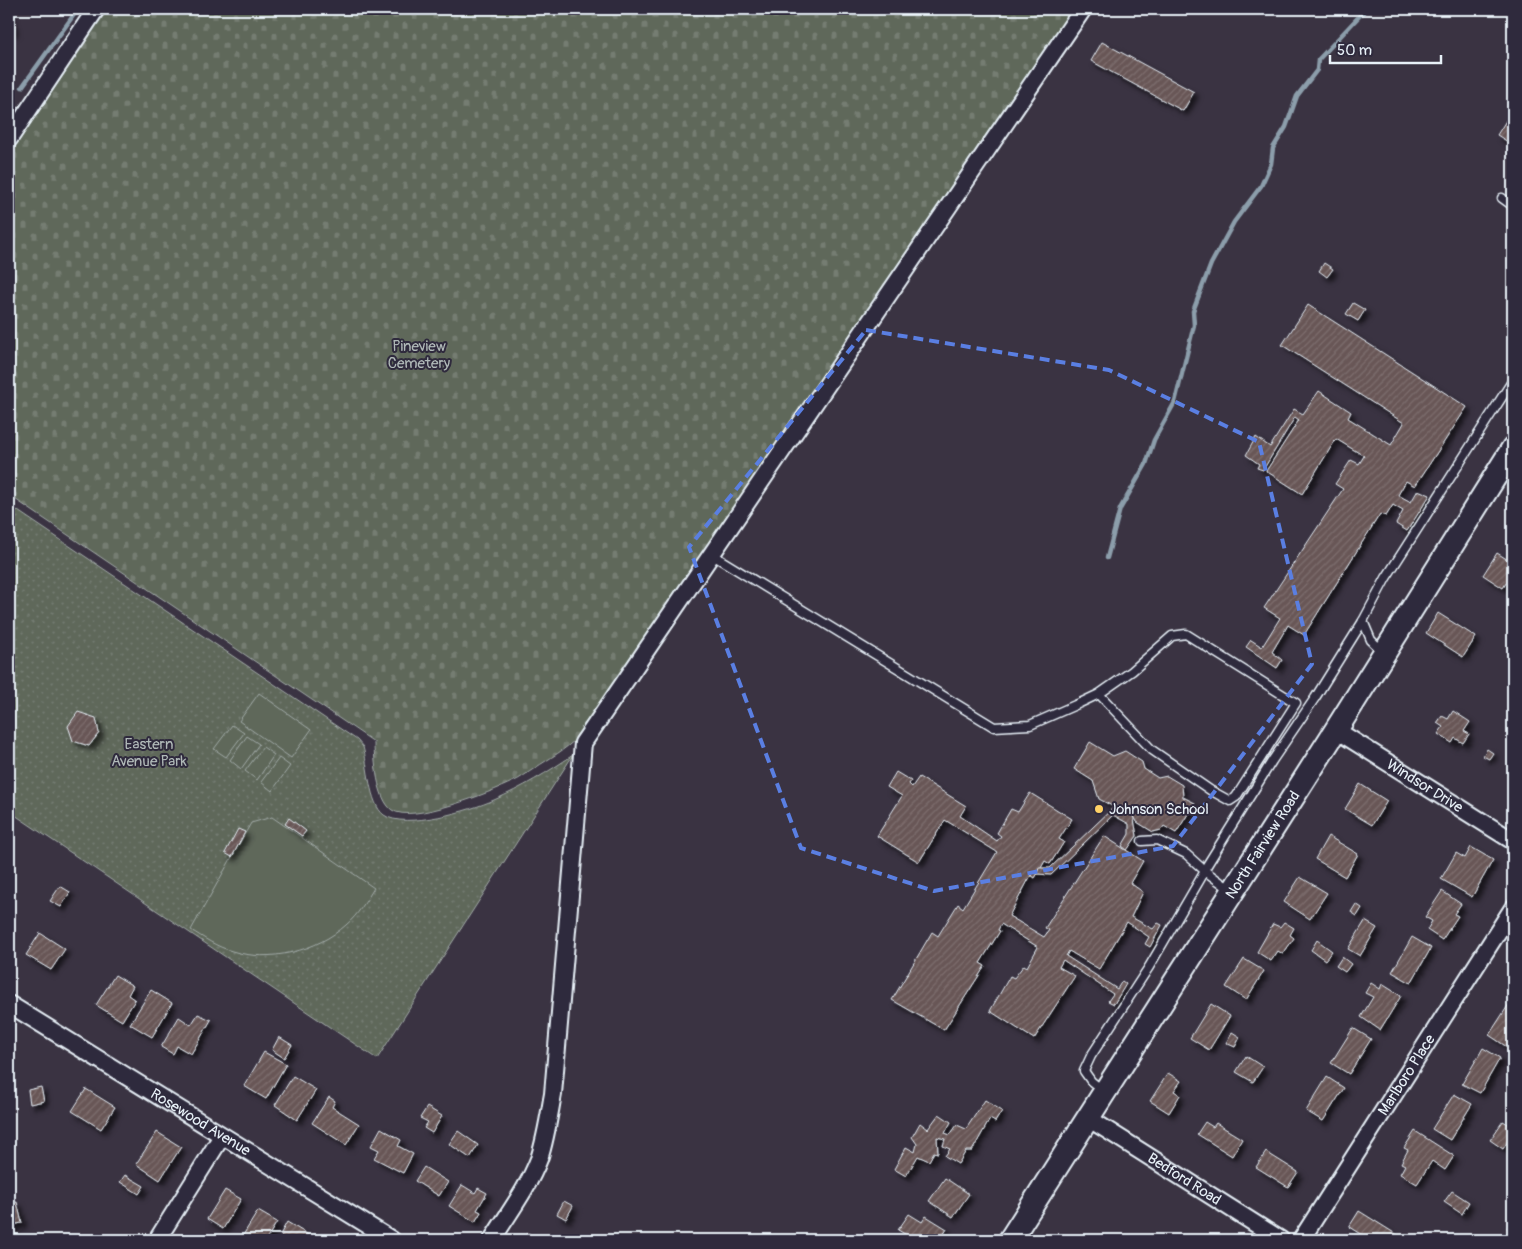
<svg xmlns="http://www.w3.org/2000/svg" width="1522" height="1249" font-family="Pangolin,sans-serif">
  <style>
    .grass { fill: url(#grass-dots); stroke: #a3aca9 }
    .cemetery { fill: url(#cemetery-stones); stroke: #a3aca9 }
    .garden { fill: #5e675a; stroke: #a3aca9 }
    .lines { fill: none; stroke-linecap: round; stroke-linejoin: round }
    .stream { stroke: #8c9eab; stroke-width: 4.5 }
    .building { fill: url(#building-hatch); stroke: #e8f1f8; filter: url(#shadow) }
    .service-casing { stroke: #e8f1f8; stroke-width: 11 }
    .minor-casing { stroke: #e8f1f8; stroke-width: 20 }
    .secondary-casing { stroke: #e8f1f8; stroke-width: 26 }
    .service { stroke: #2f2a3d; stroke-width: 8 }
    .minor { stroke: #2f2a3d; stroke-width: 16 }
    .secondary { stroke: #2f2a3d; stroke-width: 22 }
    .marked { fill: none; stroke: #5a7fe2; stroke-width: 4; stroke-dasharray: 10 6; stroke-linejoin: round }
    .poi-dot { fill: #ffd166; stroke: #2f2a3d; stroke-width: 2 }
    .labels { text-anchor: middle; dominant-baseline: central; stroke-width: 4; stroke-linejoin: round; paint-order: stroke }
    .park-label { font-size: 15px; fill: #b1bab9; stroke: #2f2a3d }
    .street-label { font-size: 15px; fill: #e8f1f8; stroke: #2f2a3d }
    .poi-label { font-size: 15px; fill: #e8f1f8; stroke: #2f2a3d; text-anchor: start }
  </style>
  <defs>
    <pattern id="grass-dots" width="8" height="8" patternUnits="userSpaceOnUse" patternTransform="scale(1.25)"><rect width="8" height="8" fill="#5e675a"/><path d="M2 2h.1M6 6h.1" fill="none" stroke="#757d72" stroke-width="1.8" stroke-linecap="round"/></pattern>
    <pattern id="cemetery-stones" width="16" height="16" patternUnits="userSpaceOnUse" patternTransform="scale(1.25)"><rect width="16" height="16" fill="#5e675a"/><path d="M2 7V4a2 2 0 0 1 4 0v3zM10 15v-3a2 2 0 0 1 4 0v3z" fill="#757d72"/></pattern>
    <pattern id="building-hatch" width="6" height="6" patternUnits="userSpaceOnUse" patternTransform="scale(1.25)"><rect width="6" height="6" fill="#685656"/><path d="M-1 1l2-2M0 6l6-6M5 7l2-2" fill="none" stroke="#7e6f6f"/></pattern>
    <filter id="shadow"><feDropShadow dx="4.5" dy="4.5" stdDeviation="2.5" flood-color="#0009"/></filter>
  </defs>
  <rect width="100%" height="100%" fill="#3a3342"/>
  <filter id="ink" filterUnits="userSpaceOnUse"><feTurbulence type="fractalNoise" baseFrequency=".02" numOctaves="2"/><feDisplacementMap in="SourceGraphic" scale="10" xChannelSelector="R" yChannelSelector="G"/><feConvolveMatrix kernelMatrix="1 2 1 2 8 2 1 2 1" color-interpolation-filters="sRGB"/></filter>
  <g filter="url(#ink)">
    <path class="grass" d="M9,505L357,740L363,747C368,764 369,804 384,815C404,830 472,810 494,800C522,788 548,772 573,755L377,1059L9,811Z"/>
    <path class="cemetery" d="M108,9H1075L932,215L578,737C565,750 550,758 535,768C527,773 520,779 512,782C491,792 412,824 392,810C377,799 374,759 374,742L9,495V156Z"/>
    <g class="garden">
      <polygon points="259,693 311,730 291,758 239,721"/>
      <polygon points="232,725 244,733 226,757 214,749"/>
      <polygon points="247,736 259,744 241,769 230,760"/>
      <polygon points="263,747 274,755 257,780 245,771"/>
      <polygon points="279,758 290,766 272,791 261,782"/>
      <path d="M272,817L374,888C366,901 358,915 346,925C317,951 269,963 232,951C217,947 204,938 191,930L251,823Z"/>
    </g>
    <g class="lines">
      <g class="stream">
        <polyline points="22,87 78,9"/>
        <polyline points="1107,558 1120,509 1146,464 1154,440 1175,402 1194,325 1193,311 1211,264 1234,222 1261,186 1271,164 1273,148 1286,127 1297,96 1317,70 1318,60 1366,9"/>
      </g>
    </g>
    <g class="building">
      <polygon points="9,9 13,31 9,32"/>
      <polygon points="1102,42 1194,92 1183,111 1091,61"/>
      <polygon points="1512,111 1513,112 1513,145 1497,135"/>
      <polygon points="1324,263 1333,269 1327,277 1319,271"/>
      <polygon points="1353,303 1365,310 1358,321 1346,314"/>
      <polygon points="1308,305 1467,407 1415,486 1406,481 1398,495 1411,502 1418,490 1430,495 1407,531 1396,524 1403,511 1393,505 1386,516 1380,514 1304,635 1288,625 1272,652 1282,660 1277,668 1246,647 1251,640 1262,647 1280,618 1264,608 1343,489 1335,484 1351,460 1359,464 1364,456 1336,439 1302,494 1266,471 1299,420 1295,417 1263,470 1257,468 1259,464 1246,455 1256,437 1270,447 1294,409 1303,414 1319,391 1351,412 1348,418 1391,445 1404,423 1282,345"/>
      <polygon points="1497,553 1513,563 1513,572 1503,588 1483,575"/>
      <polygon points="1438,613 1476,637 1463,657 1426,633"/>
      <polygon points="1453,711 1470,722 1464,731 1469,734 1463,743 1455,738 1452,743 1438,734 1443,727 1437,723 1442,716 1448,719"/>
      <polygon points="78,712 96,718 99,733 89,746 73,741 68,726"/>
      <polygon points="1090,742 1113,756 1125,751 1142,762 1144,769 1158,778 1167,776 1182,785 1183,797 1195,803 1176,833 1164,826 1161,830 1153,832 1137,822 1133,814 1120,807 1114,807 1099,799 1093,781 1074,769"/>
      <polygon points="1487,749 1493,753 1489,759 1483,756"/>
      <polygon points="896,772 911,781 909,784 912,787 919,777 966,806 960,816 997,841 1001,836 997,833 1011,809 1018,812 1030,793 1072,819 1059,839 1064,842 1050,864 1045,861 1035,878 1031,875 1009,916 1044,937 1049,930 1045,928 1104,836 1143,861 1130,883 1143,892 1131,917 1153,929 1158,923 1162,925 1150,947 1145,944 1149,937 1127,922 1099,969 1069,951 1066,956 1117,989 1122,981 1126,984 1114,1004 1108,1001 1113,994 1063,960 1059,967 1075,976 1034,1039 990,1011 1010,976 1014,978 1024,965 1027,967 1038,947 1001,924 998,930 1000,931 980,963 985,966 944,1030 892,1000 932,932 938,936 958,904 963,908 997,852 945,820 919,862 877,836 902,796 887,787"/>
      <polygon points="1360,784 1387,801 1372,825 1345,809"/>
      <polygon points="1114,807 1120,807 1133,814 1137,836 1127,850 1122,846 1129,834 1129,824 1113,815 1051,875 1037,874 1039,868 1050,868"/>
      <polygon points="289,818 306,831 302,836 285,824"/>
      <polygon points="238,829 245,832 232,857 225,853"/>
      <polygon points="1328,836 1358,854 1345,877 1315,859"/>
      <polygon points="1471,847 1493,860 1472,897 1441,879 1456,853 1465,858"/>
      <polygon points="1300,877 1327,893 1310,919 1284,902"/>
      <polygon points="60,886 70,892 61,907 50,901"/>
      <polygon points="1442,891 1461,904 1454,914 1458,916 1442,940 1427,930 1432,921 1425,917"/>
      <polygon points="1356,904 1362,908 1357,916 1351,912"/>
      <polygon points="1365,921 1377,928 1360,956 1348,949"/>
      <polygon points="1284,922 1294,928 1290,935 1294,938 1283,954 1278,951 1271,961 1257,952 1273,924 1280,927"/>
      <polygon points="40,933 65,949 51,970 26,955"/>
      <polygon points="1412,937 1431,948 1411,983 1392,972"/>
      <polygon points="1317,940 1332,951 1325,960 1311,950"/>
      <polygon points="1342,957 1351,964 1345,972 1336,966"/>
      <polygon points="1244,959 1264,971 1246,1000 1226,987"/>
      <polygon points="115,975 133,986 128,995 135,1000 122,1021 96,1005"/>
      <polygon points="1371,983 1380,989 1382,984 1401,996 1380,1030 1361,1017 1373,997 1365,993"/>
      <polygon points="151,990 172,1003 152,1037 130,1024"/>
      <polygon points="1511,1001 1513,1003 1513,1043 1510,1049 1489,1035"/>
      <polygon points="1211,1004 1230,1016 1209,1050 1190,1038"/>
      <polygon points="198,1014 211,1020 191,1054 177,1046 173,1054 161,1047 179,1017 191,1025"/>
      <polygon points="1353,1028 1371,1039 1349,1074 1331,1063"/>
      <polygon points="1232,1032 1240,1037 1235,1047 1226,1043"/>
      <polygon points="279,1037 292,1045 284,1058 272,1050"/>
      <polygon points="1483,1048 1500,1058 1480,1093 1462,1084"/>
      <polygon points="264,1052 286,1064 266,1099 244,1086"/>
      <polygon points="1246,1056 1263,1067 1253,1082 1236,1072"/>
      <polygon points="1168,1073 1181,1081 1174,1091 1180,1095 1169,1113 1150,1101"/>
      <polygon points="293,1076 316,1090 297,1120 275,1105"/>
      <polygon points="1327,1077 1344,1088 1323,1121 1306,1111"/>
      <polygon points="41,1087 44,1101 30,1104 28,1090"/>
      <polygon points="86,1089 115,1107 101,1129 72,1111"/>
      <polygon points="1454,1094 1472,1104 1450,1140 1432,1129"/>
      <polygon points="329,1097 335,1101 332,1107 359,1124 346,1145 312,1123"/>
      <polygon points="985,1100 1002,1111 995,1122 990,1119 972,1151 966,1151 958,1164 945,1156 950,1149 943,1146 945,1139 937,1137 938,1153 934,1152 929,1161 918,1156 906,1176 894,1169 906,1147 915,1152 917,1144 912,1137 920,1123 928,1129 939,1114 951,1122 945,1133 950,1135 957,1125 966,1129"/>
      <polygon points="427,1107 442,1116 432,1133 424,1128 428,1122 420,1118"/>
      <polygon points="1503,1121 1513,1127 1513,1133 1503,1149 1490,1140"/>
      <polygon points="1205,1122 1213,1127 1216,1123 1242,1139 1232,1156 1197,1134"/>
      <polygon points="381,1128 401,1140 398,1146 413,1154 403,1173 374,1158 379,1150 371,1146"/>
      <polygon points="458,1131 478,1145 470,1158 449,1144"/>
      <polygon points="1415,1131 1454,1156 1445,1170 1432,1161 1417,1184 1400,1174 1405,1165 1401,1163 1408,1150 1404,1148"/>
      <polygon points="157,1132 181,1147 160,1180 136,1164"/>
      <polygon points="1266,1152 1298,1172 1288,1187 1256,1167"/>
      <polygon points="424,1167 448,1182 439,1196 415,1181"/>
      <polygon points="125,1175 144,1186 139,1194 120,1182"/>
      <polygon points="945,1178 969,1194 953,1217 929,1201"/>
      <polygon points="462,1185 475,1193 478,1188 487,1193 477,1210 481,1212 475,1222 449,1206"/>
      <polygon points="225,1190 241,1199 223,1229 207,1219"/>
      <polygon points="1452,1191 1469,1202 1462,1214 1444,1202"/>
      <polygon points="564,1201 573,1206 566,1219 557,1214"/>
      <polygon points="17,1202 22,1223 12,1225 14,1234 9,1235 9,1204"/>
      <polygon points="258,1211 277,1222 266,1240 240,1240"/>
      <polygon points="1359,1211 1399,1236 1396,1240 1370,1240 1349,1227"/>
      <polygon points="909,1214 922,1222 926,1216 947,1229 940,1240 915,1240 898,1230"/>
      <polygon points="1513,1219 1513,1232 1507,1228"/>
      <polygon points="287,1222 312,1237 310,1240 284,1240 285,1238 280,1235"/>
      <polygon points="528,1233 540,1240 524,1240"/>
    </g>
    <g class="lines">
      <defs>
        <g id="service">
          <polyline points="1502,198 1513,206"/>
          <polyline points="711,554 994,727 1030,725 1080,703 1099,694 1132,671 1172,636 1186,634 1296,703 1236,797 1230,801 1210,790 1152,750 1099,694"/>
          <polyline points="1363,621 1371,640 1383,652"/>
          <polyline points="1142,841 1157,840 1186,854 1205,871 1231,890"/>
          <polyline points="1204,870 1272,761 1315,698 1363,621 1386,578 1513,380"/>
          <polyline points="1102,1090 1091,1081 1084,1071 1091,1056 1149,967 1205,871"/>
        </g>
        <g id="minor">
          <polyline points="9,139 96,9"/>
          <path id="s1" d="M1336,730L1513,841"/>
          <path id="s2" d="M9,1004L392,1240"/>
          <path id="s3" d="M1088,1118L1281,1240"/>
          <polyline points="157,1240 222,1136"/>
          <path d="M492,1240C508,1214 528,1188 539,1159C546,1138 549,1116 553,1094L583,743L1083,9"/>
          <path id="s4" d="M1301,1240L1513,908"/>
        </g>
        <g id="secondary">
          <path id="s5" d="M1010,1240L1336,730L1513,448"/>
        </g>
      </defs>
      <use href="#service" class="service-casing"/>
      <use href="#minor" class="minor-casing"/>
      <use href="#secondary" class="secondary-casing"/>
      <use href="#service" class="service"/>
      <use href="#minor" class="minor"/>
      <use href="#secondary" class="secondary"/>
    </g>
  </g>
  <path class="marked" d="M866,330L1109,370L1259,442L1312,664L1173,846L934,891L801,848L689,547Z"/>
  <circle class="poi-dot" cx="1099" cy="809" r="5"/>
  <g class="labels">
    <g class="park-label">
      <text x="419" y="346">Pineview<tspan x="419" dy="17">Cemetery</tspan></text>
      <text x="149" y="744">Eastern<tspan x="149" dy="17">Avenue Park</tspan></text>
    </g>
    <g class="street-label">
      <text stroke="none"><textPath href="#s1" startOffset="105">Windsor Drive</textPath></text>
      <text stroke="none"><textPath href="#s5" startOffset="469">North Fairview Road</textPath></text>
      <text stroke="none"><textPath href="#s4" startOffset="196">Marlboro Place</textPath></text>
      <text stroke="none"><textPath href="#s2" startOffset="225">Rosewood Avenue</textPath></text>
      <text stroke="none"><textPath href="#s3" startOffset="114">Bedford Road</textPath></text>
    </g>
    <g class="poi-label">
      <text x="1109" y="809">Johnson School</text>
    </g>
  </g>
  <rect width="1522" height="1249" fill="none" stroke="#2f2a3d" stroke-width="30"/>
  <rect x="15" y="15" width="1492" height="1219" fill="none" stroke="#e8f1f8" stroke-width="2" filter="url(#ink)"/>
  <path d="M1330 55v8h111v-8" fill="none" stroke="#e8f1f8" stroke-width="2.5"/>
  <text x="1337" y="55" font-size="15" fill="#e8f1f8" stroke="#2f2a3d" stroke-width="4" paint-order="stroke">50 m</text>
</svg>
